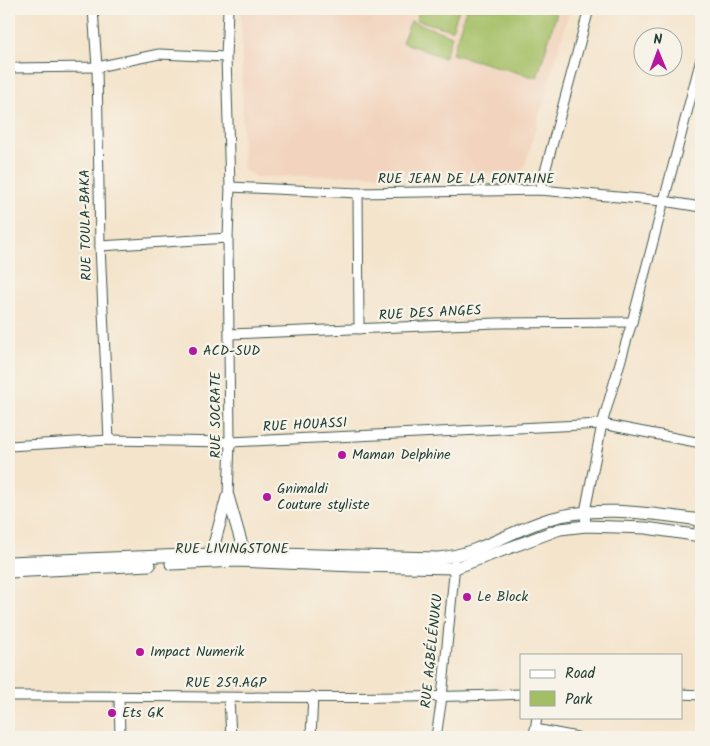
<svg xmlns="http://www.w3.org/2000/svg" width="710" height="746" font-family="Kalam,sans-serif">
  <style>
    .built { fill: #f2d4be }
    .green { fill: #a3be64; stroke: #617e4c }
    .lines { fill: none; stroke-linecap: round; stroke-linejoin: round }
    .street-casing { stroke: #3f564b; stroke-width: 11 }
    .secondary-casing { stroke: #3f564b; stroke-width: 13 }
    .street { stroke: #fff; stroke-width: 9 }
    .secondary { stroke: #fff; stroke-width: 11 }
    .poi-dot { fill: #b5179e; stroke: #f7f3e8; stroke-width: 2 }
    .labels { text-anchor: middle; dominant-baseline: central; stroke-width: 4.5; stroke-linejoin: round; paint-order: stroke }
    .street-label { font-size: 14px; fill: #1f3d34; stroke: #f7f3e8 }
    .poi-label { font-size: 14px; fill: #1f3d34; stroke: #f7f3e8; text-anchor: start }
  </style>
  <rect width="100%" height="100%" fill="#f7f3e8"/>
  <filter id="ink" filterUnits="userSpaceOnUse"><feTurbulence type="fractalNoise" baseFrequency=".02" numOctaves="2"/><feDisplacementMap in="SourceGraphic" scale="10" xChannelSelector="R" yChannelSelector="G"/><feConvolveMatrix kernelMatrix="1 2 1 2 8 2 1 2 1" color-interpolation-filters="sRGB"/></filter>
  <filter id="wash" filterUnits="userSpaceOnUse"><feTurbulence type="fractalNoise" baseFrequency=".0096" numOctaves="4" result="noise"/><feDisplacementMap in="SourceGraphic" scale="20" xChannelSelector="R" yChannelSelector="G"/><feGaussianBlur stdDeviation="1.12" result="paint"/><feColorMatrix in="noise" values="0 0 0 0 0 0 0 0 0 0 0 0 0 0 0 0 0 1.4 0 .05"/><feComposite in="paint" operator="in"/></filter>
  <g filter="url(#wash)">
    <rect width="100%" height="100%" fill="#f4e4cc"/>
    <polygon class="built" points="241,9 570,9 524,169 517,172 255,177 243,169"/>
    <g class="green">
      <polygon points="420,9 459,9 452,30 416,20"/>
      <polygon points="466,9 558,9 537,78 452,54"/>
      <polygon points="411,21 452,36 444,58 402,42"/>
    </g>
  </g>
  <g filter="url(#ink)">
    <g class="lines">
      <defs>
        <g id="street">
          <polyline points="93,9 97,67 100,246 109,440"/>
          <polyline points="9,68 97,67 159,54 226,57"/>
          <polyline points="230,187 358,193 540,190 663,201 701,207"/>
          <polyline points="540,190 589,9"/>
          <polyline points="358,193 359,329"/>
          <polyline points="100,246 228,238"/>
          <polyline points="230,334 497,323 632,322"/>
          <polyline points="9,446 109,440 230,442 602,424 701,443"/>
          <polyline points="228,496 230,442 228,238 230,187 226,57 228,9"/>
          <polyline points="586,526 585,512 602,424 632,322 701,59"/>
          <polyline points="698,535 701,514"/>
          <polyline points="681,694 701,695"/>
          <path d="M9,696C180,695 351,701 521,694"/>
          <polyline points="119,696 120,737"/>
          <polyline points="229,698 231,737"/>
          <polyline points="535,729 577,737"/>
          <polyline points="311,737 313,696"/>
          <polyline points="436,737 442,697 455,564"/>
          <polyline points="534,737 537,717"/>
        </g>
        <g id="secondary">
          <polyline points="228,496 242,545 249,553"/>
          <polyline points="209,555 215,541 227,497"/>
          <path d="M9,562L237,553L438,558C478,555 512,530 549,519C598,504 652,514 701,520"/>
          <polyline points="171,564 237,561 355,566 455,568 560,529 586,526 646,528 701,536"/>
          <polyline points="9,572 150,565"/>
        </g>
      </defs>
      <use href="#street" class="street-casing"/>
      <use href="#secondary" class="secondary-casing"/>
      <use href="#street" class="street"/>
      <use href="#secondary" class="secondary"/>
    </g>
  </g>
  <g class="poi-dot">
    <circle cx="193" cy="351" r="5"/>
    <circle cx="342" cy="455" r="5"/>
    <circle cx="267" cy="497" r="5"/>
    <circle cx="467" cy="597" r="5"/>
    <circle cx="140" cy="652" r="5"/>
    <circle cx="112" cy="713" r="5"/>
  </g>
  <g class="labels">
    <g class="street-label">
      <text x="466" y="179">RUE JEAN DE LA FONTAINE</text>
      <text transform="translate(86 225) rotate(-91)">RUE TOULA-BAKA</text>
      <text transform="translate(430 313) rotate(-3)">RUE DES ANGES</text>
      <text transform="translate(216 415) rotate(-90)">RUE SOCRATE</text>
      <text transform="translate(305 425) rotate(-3)">RUE HOUASSI</text>
      <text x="232" y="549">RUE LIVINGSTONE</text>
      <text transform="translate(432 651) rotate(-84)">RUE AGBÉLÉNUKU</text>
      <text x="226" y="683">RUE 259.AGP</text>
    </g>
    <g class="poi-label">
      <text x="203" y="351">ACD-SUD</text>
      <text x="352" y="455">Maman Delphine</text>
      <text x="277" y="489">Gnimaldi<tspan x="277" dy="16">Couture styliste</tspan></text>
      <text x="477" y="597">Le Block</text>
      <text x="150" y="652">Impact Numerik</text>
      <text x="122" y="713">Ets GK</text>
    </g>
  </g>
  <rect width="710" height="746" fill="none" stroke="#f7f3e8" stroke-width="30"/>
  <rect x="520" y="654" width="162" height="65" fill="#f7f3e8" stroke="#a1aaa0"/>
  <rect x="530" y="670" width="25" height="8" fill="#ffffff" stroke="#a1aaa0"/>
  <text x="565" y="678" font-size="15" fill="#1f3d34">Road</text>
  <rect x="530" y="691" width="25" height="15" fill="#a3be64" stroke="#a1aaa0"/>
  <text x="565" y="704" font-size="15" fill="#1f3d34">Park</text>
  <g transform="translate(658 52) rotate(359)"><circle r="24" fill="#f7f3e8" stroke="#a1aaa0"/>
  <path d="M0-4L9 19L0 12L-9 19Z" fill="#b5179e"/>
  <text y="-8" font-size="14" font-weight="bold" text-anchor="middle" fill="#1f3d34">N</text>
  </g>
</svg>
